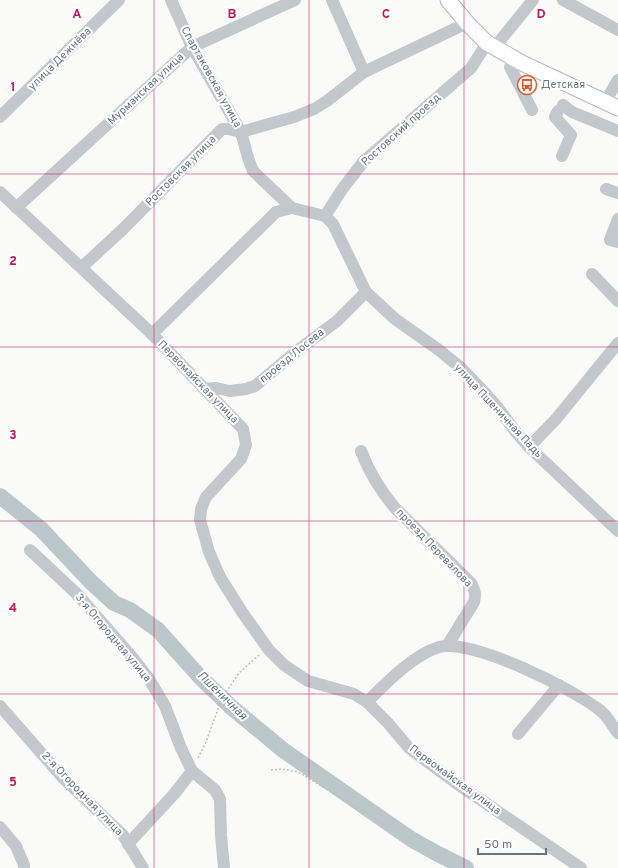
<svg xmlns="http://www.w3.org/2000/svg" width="618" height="868" font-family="Overpass,sans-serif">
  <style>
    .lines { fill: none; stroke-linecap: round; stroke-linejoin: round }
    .river { stroke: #bbc7cb; stroke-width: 16 }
    .major-casing { stroke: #b5babe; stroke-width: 17 }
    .path { stroke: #bbbfc2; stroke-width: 1.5; stroke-dasharray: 2 2; stroke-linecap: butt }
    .minor { stroke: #c3c8cc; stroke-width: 12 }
    .major { stroke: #fff; stroke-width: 15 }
    .grid { fill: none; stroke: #c2185b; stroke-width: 1; stroke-opacity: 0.55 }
    .labels { text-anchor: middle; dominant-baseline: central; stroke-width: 4; stroke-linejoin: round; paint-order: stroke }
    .street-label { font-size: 11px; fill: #657683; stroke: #fff }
    .poi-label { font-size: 11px; fill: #657683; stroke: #fff; text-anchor: start }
    .water-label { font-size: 12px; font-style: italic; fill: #60757c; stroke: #fff }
    .grid-label { font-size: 13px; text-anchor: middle; font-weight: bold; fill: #c2185b; stroke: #fff; stroke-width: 4; stroke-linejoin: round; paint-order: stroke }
  </style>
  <rect width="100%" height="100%" fill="#fafaf8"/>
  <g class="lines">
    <polyline class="river" points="0,496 41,529 91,582 114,603 130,610 158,630 200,677 230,706 283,750 411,839 436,853 466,868"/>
    <defs>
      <polyline id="major" points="448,0 467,23 487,43 522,63 618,108"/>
    </defs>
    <use href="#major" class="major-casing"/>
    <g class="path">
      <polyline points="198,758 206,742 222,698 239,673 259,655"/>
      <polyline points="271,770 282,769 298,772 386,825 387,831"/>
    </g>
    <g class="minor">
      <polyline points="171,0 192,47 241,132 248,158 253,171 292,208"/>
      <polyline points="332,0 364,72"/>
      <polyline points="563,0 618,30"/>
      <polyline points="494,48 533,0"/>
      <polyline points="510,67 532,110"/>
      <polyline points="605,102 618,80"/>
      <polyline points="563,105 572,112 618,131"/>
      <polyline points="558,111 555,117 571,135 562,156"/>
      <polyline points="0,117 119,0"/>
      <polyline points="606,189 618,193"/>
      <polyline points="0,192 152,334 243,429 246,445 241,459 206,497 201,509 200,520 209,552 220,577 242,612 269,650 284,665 308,681 354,694 367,702 388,723 409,748 456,783 581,868"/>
      <polyline points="16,208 192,47 295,0"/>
      <polyline points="325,216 333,224 366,292 395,319 439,350 461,368 485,393 499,409 515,431 529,447 618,531"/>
      <polyline points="618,219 610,240 618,242"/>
      <polyline points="82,267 122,230 222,129 228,129 241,132 294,117 314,109 327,101 364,72 467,23"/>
      <polyline points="592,274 618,301"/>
      <polyline points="152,334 276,212 292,208 325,216 343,188 364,161 471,68 487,43"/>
      <polyline points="205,389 216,388 230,391 246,389 255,386 298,350 337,321 366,292"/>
      <polyline points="529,447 556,419 618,343"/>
      <path d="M361,451C369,472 380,490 395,508L471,583C475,590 476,594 474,602L447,646"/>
      <polyline points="30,550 78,595 132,657 149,679 165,706 181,748 192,771 215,790 220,799 221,835 224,868"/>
      <path d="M367,702C386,683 413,655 439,647C472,638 575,690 601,711C609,718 612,726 618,733"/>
      <polyline points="0,706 64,779 123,835 143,868"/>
      <polyline points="518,734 559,685"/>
      <polyline points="0,827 16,846 24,865 24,868"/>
      <polyline points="128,844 175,793 192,771"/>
    </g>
    <use href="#major" class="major"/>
  </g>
  <path class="grid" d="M154,0V868M309,0V868M464,0V868M0,174H618M0,347H618M0,521H618M0,694H618"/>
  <defs>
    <symbol id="bus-ring" viewBox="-11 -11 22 22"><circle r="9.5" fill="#fff" stroke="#e4572e" stroke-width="1.5"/><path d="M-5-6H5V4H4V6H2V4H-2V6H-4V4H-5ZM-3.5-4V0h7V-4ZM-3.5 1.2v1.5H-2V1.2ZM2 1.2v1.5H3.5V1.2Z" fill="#e4572e"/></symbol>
  </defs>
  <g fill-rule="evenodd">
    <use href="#bus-ring" x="516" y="74" width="22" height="22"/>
  </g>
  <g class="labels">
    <g class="street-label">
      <text transform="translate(60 59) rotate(-45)">улица Дежнёва</text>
      <text transform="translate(211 77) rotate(61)">Спартаковская улица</text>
      <text transform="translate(146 89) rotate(-43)">Мурманская улица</text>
      <text transform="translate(401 130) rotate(-42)">Ростовский проезд</text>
      <text transform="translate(181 171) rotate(-45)">Ростовская улица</text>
      <text transform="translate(292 356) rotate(-39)">проезд Лосева</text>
      <text transform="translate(198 382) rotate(46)">Первомайская улица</text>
      <text transform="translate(498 411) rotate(47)">улица Пшеничная Падь</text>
      <text transform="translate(434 548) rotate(46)">проезд Перевалова</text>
      <text transform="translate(113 638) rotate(50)">3-я Огородная улица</text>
      <text transform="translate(455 780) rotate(36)">Первомайская улица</text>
      <text transform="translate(82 794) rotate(46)">2-я Огородная улица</text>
    </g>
    <g class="poi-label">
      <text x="541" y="85">Детская</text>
    </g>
    <g class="water-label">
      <text transform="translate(222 696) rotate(44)">Пшеничная</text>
    </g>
  </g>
  <g class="grid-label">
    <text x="77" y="18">A</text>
    <text x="232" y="18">B</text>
    <text x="386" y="18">C</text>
    <text x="541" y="18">D</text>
    <text x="13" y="91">1</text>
    <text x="13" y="265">2</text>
    <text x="13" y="439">3</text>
    <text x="13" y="612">4</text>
    <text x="13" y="786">5</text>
  </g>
  <path d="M478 848v6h68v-6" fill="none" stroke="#657683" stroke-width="2"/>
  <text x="484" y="848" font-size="12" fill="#657683" stroke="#ffffff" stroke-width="3" paint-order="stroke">50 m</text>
</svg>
